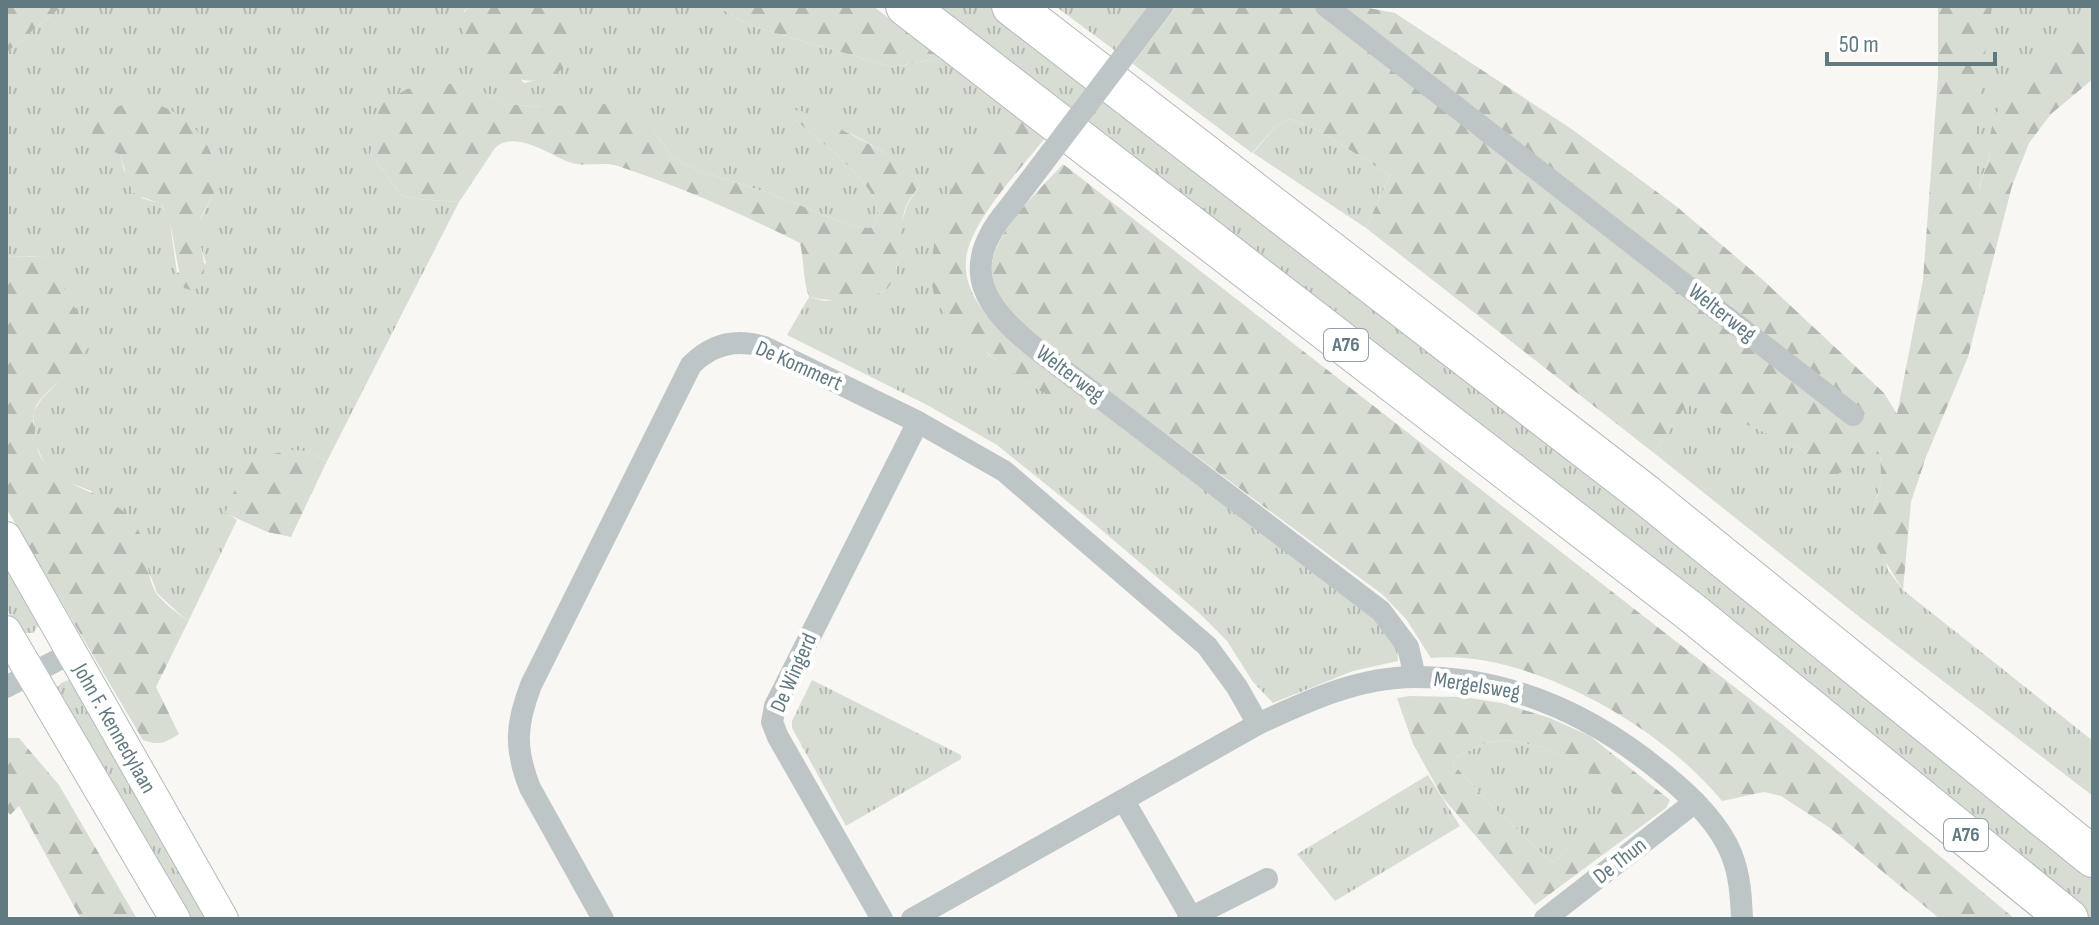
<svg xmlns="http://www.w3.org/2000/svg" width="2099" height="925" font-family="'Sofia Sans Condensed',sans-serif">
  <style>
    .grass { fill: url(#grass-tufts); fill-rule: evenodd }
    .forest { fill: url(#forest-firs); fill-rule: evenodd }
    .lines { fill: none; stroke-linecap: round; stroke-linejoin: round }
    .secondary-casing { stroke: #b2bbbe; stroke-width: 32 }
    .highway-casing { stroke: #b3b9bb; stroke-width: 42 }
    .street { stroke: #bec5c7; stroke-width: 22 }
    .secondary { stroke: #fff; stroke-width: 30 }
    .highway { stroke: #fff; stroke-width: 40 }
    .street-bridge { stroke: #bec5c7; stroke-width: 22 }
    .labels { text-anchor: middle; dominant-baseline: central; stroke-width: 8; stroke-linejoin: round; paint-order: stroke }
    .shield { fill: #fff; stroke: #90a1a7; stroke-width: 2 }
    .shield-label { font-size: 20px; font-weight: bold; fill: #617981 }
    .street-label { font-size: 22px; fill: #617981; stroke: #fff }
  </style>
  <defs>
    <pattern id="grass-tufts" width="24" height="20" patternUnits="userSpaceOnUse" patternTransform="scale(2)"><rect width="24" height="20" fill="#d8ddd3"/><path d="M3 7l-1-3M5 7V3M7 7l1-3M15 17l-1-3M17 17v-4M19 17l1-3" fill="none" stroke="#b3b8b1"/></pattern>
    <pattern id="forest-firs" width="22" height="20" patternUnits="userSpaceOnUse" patternTransform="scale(2)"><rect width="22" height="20" fill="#d8ddd3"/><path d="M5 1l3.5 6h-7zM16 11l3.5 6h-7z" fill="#b3b8b1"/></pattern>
  </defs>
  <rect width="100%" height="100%" fill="#f8f7f4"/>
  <g class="grass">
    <path d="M62,6H470L464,11L524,83L553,76L560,71L557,9L554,6H717L751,26L893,67L940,58L1023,122L986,134L939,306L989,355L1027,383L1095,400L1368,605L1397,645L1398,661L1353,671L1273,703L1253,682L1227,641L1198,612L1085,516L997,445L929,406L787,335L809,297L825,301L883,292L897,268L900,229L907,205L920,185C913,168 861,137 844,131C828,126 811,123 794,119C816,137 878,184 878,213C878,218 876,222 874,226L869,228L849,225L772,194L699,171L672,157L653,131L542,107L507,104L464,84H437L370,153L401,195L418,199L459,202L327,461L306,451L225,512L237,520L188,622L157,593L151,577L91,491L58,478L45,465L35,443L33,412L43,397L69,372L47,257L6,256V53ZM120,155L215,168L212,197L199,222V241L206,263L177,273L169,215L160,204L142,198L124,170Z"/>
    <polygon points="925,6 992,6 1458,361 2093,873 2093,919 2084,919"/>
    <polygon points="1055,6 1177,6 1133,64"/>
    <polygon points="1976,6 2093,6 2093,44 1991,150 1978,191 1962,191"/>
    <polygon points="1290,119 1319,131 1390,175 1366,228 1253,153 1276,126"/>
    <polygon points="1690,398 1801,449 1824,470 1880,450 1881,482 1872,514 1888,570 1903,590 2093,741 2093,796 1862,619 1654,453"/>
    <path d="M6,559L40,623L33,633H23C0,612 6,588 6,559Z"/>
    <polygon points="69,680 79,685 210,919 180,919 56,689 61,683"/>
    <polygon points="812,680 961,755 961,759 846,826 792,728 792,721"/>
    <path d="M1505,740C1555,746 1584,762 1618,799V806L1555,861L1551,862L1488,802L1453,764L1454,758L1485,743Z"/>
    <polygon points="1428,775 1460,826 1335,901 1297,854"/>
  </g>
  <g class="forest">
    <polygon points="6,6 62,6 6,53"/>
    <path d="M470,6H554C568,18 582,36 573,54C536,125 433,36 470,6Z"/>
    <polygon points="717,6 873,6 940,58 893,67 751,26"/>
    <path d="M1177,6H1358L1395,13L1573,130L1676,206L1763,280L1884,393L1897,414L1923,280L1938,76V6H1992C1985,59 1970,137 1979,189L1991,150L1990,136L1994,117L2006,98L2093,7V79L2051,114L2029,143L2012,186L1968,357L1926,457L1911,502L1903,590L1877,548L1872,514L1881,482L1880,450L1831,478L1801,449L1690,399L1654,453L1366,228L1390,175L1319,131L1290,119L1276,126L1252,153L1133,64Z"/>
    <path d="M437,84H465L507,104L542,107L601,103L629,111L653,131L672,157L699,171L772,194L849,225L869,228L874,226C876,222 878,218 878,213C878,184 816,137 794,119V111L799,110C826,122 910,159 920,185C915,192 909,199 906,206C898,227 903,279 884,291C878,295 867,295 860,297C843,301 826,301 809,297C803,281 804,260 800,243C740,213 681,187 618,166C603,161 584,168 569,162C550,155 515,129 495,148L459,202L418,199L401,195L370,153L380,105L407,89Z"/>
    <path d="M130,102C138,102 147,101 155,104C190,114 221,149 215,187C213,202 200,211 199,227C198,251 214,271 194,291L184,288C175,268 174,217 162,206C154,200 141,198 132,192L120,155L100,143L92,134C97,114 112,109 130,102Z"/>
    <path d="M1023,122L1045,138C1020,170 980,211 968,249C949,314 1052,369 1095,400C1082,399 1066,400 1052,396C1028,390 953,327 939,306C915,267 953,165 984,136C993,128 1011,125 1023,122Z"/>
    <path d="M1063,164L1782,724L2015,919H1940L1830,828L1781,796L1764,792L1722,801C1662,727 1529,649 1431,658L1406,619L1383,595L1029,332C1016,317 999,302 993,282C981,242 1039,191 1063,164Z"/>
    <path d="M6,256L47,257L93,341C85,352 76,364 67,375C56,385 39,396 34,411C32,417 34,428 35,435C38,491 107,484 134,523C151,547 144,572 156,593C163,603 178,613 188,622L156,687L179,734C165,743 159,746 143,740L6,508Z"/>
    <polygon points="292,450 306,451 327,461 291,537 267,532 225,513 248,459"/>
    <path d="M1409,696L1463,697L1502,703L1550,718L1590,736L1670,800L1666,808L1535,905L1443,798L1413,744L1397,698ZM1505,740C1554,746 1584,762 1618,799V805L1555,861L1551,862L1488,802L1453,764L1454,758L1485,743Z"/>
    <polygon points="6,738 19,738 59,785 137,919 81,919 19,806 10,815 6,809"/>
  </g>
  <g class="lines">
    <defs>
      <g id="secondary">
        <path id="s1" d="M6,537L223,919"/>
        <polyline points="6,631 175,919"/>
      </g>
      <g id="highway">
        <polyline points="906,6 1691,612 2068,919"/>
        <polyline points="1012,6 1646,495 2093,857"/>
      </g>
    </defs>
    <use href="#secondary" class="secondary-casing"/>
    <use href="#highway" class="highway-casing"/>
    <g class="street">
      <polyline points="1326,6 1853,415"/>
      <path d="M1008,209C955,271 986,309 1040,352L1381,611L1408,647L1415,677"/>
      <polyline points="6,687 71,653"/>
      <polyline points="1124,801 1191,917"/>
      <path d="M603,919L530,788C514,748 516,724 531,685L691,365C712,344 736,338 764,347L918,422L1004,471L1207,646L1237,687L1258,724"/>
      <polyline points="882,919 778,737 772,722 775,706 918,422"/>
      <path d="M912,919L1258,724C1307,701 1359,677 1415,677C1510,677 1593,715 1665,775C1691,796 1718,822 1731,853C1740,875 1741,896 1742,919"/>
      <polyline points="1188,919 1267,879"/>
      <polyline points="1545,919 1695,802"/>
    </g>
    <use href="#secondary" class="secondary"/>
    <use href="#highway" class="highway"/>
    <polyline class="street-bridge" points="1008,209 1162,6"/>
  </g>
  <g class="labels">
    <g class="shield">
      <rect x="1324" y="329" width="44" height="32" rx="6"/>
      <rect x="1944" y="819" width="44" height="32" rx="6"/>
    </g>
    <g class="shield-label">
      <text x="1346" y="345">A76</text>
      <text x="1966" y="835">A76</text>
    </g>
    <g class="street-label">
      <text transform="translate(1722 313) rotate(38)">Welterweg</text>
      <text transform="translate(799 366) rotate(24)">De Kommert</text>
      <text transform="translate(1070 374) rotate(37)">Welterweg</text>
      <text transform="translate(794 673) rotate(-66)">De Wingerd</text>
      <text transform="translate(1477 686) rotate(9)">Mergelsweg</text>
      <text stroke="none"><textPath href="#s1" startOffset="220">John F. Kennedylaan</textPath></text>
      <text transform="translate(1620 861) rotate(-38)">De Thun</text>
    </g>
  </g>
  <rect width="2099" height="925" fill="none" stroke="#617981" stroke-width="16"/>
  <path d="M1827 52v12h168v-12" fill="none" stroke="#617981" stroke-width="4"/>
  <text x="1839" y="52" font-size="24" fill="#617981" stroke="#ffffff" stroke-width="6" paint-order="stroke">50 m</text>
</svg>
